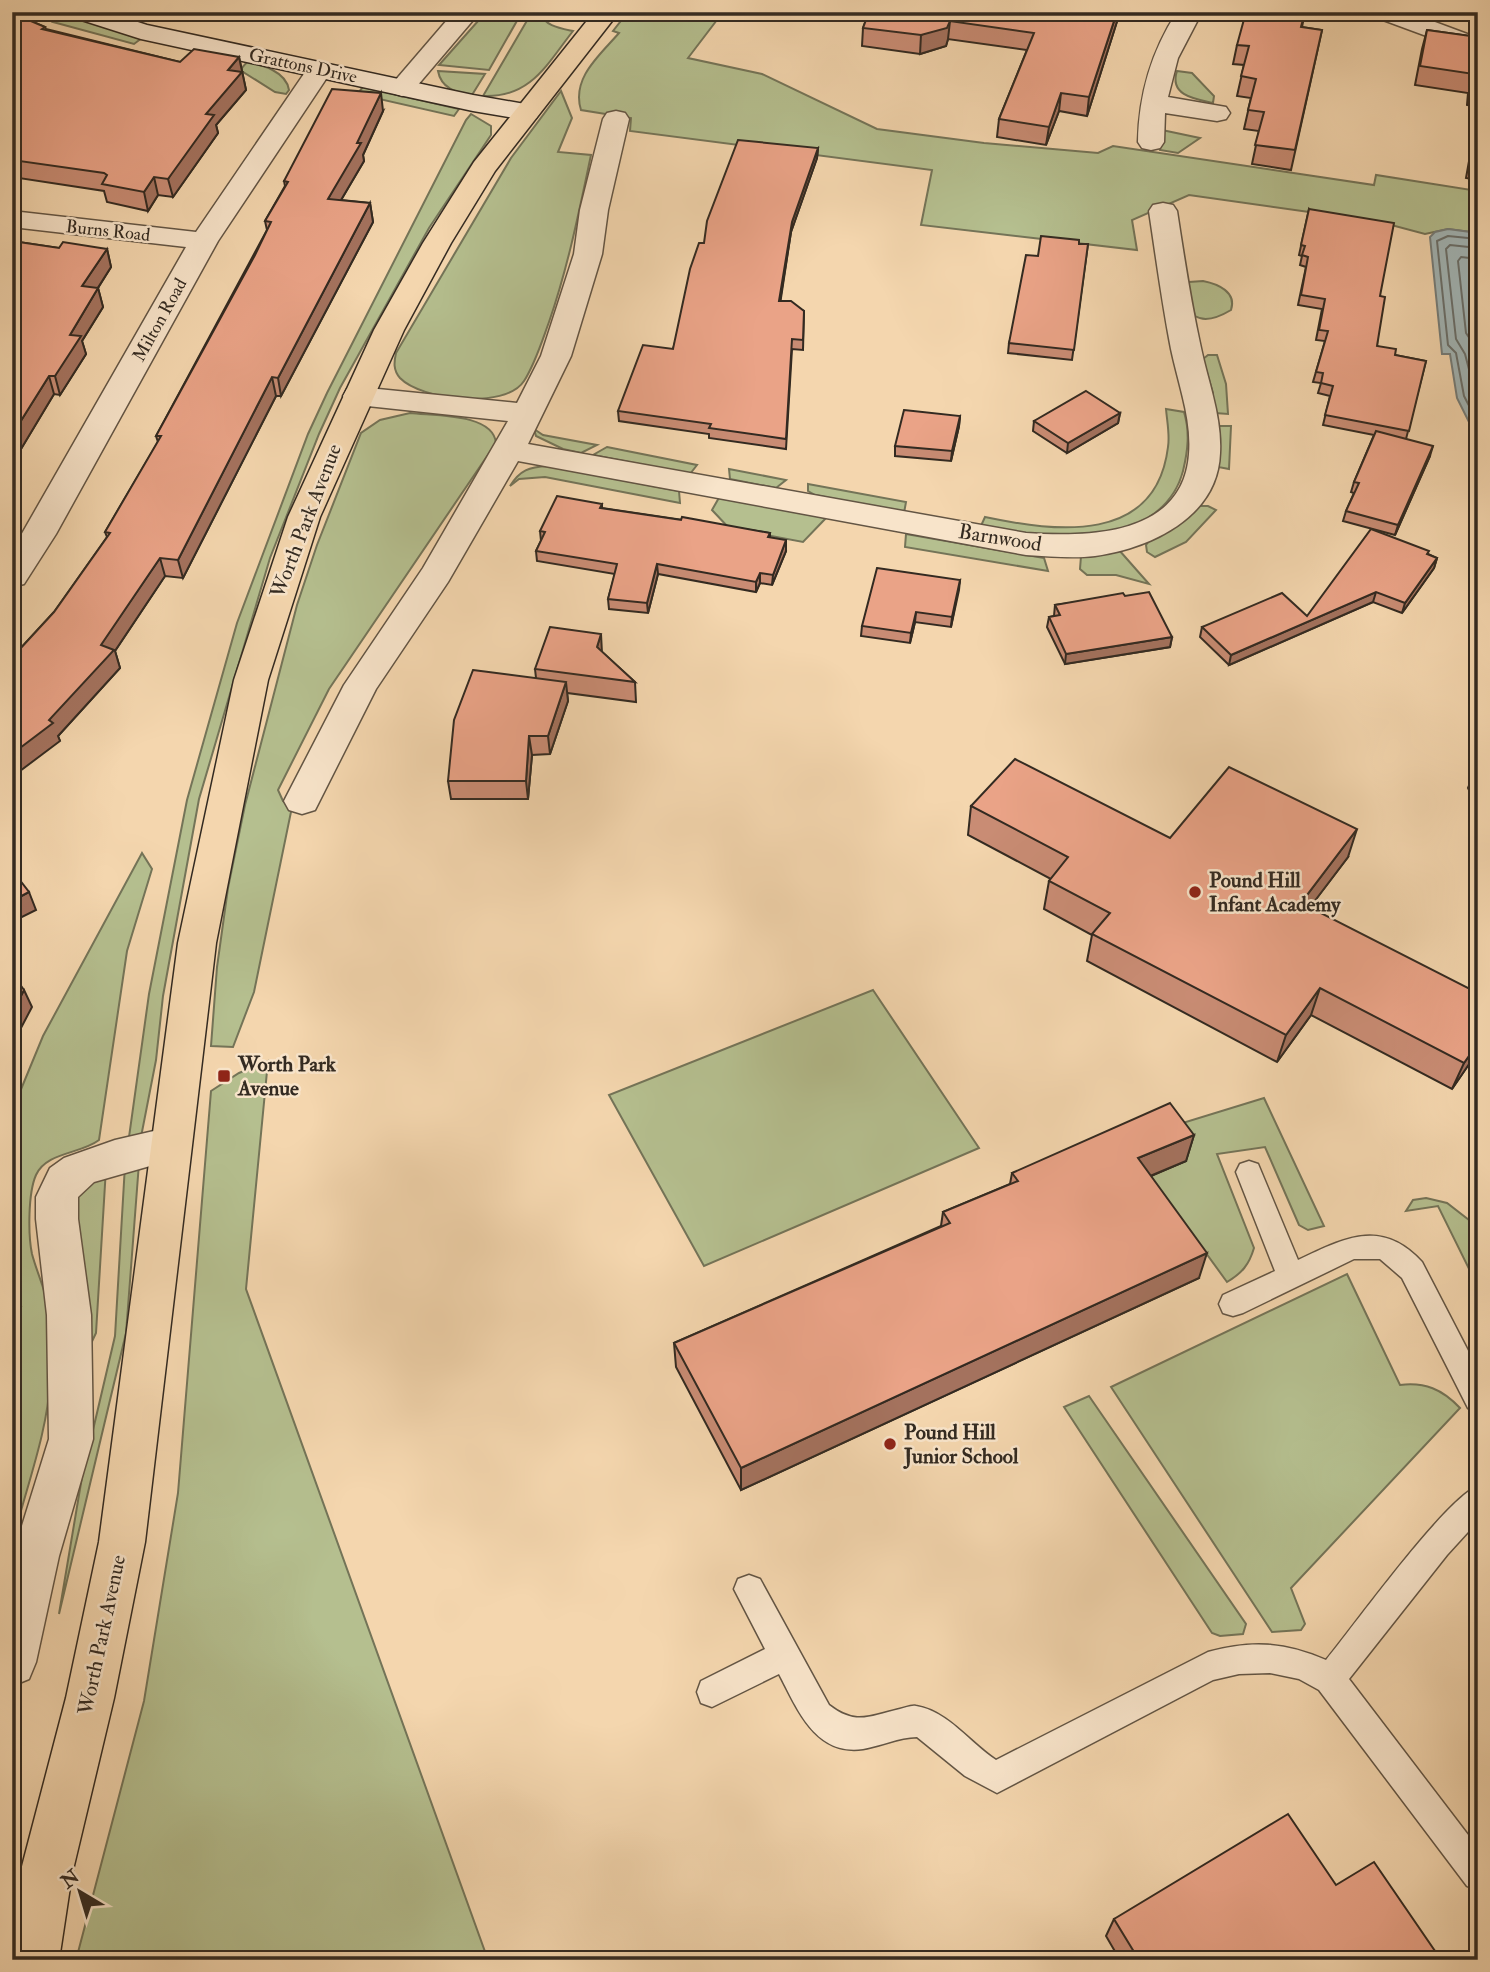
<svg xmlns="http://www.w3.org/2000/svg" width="1490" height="1972" font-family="'IM FELL Double Pica',serif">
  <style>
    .green { fill: #b5bf8f; stroke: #747458; stroke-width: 2 }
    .water { fill: #a2b6b7; stroke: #767e7b; stroke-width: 2 }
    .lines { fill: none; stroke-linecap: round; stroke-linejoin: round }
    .shore { stroke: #6a706c; stroke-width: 2 }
    .lane-casing { stroke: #635544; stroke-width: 3 }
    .street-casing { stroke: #635544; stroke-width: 3 }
    .secondary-casing { stroke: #332a21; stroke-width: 3 }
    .primary-casing { stroke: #332a21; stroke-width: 3 }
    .lane { fill: #f8e4ca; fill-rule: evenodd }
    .street { fill: #f8e4ca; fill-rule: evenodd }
    .secondary { fill: #f8e4ca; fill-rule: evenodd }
    .primary { fill: #f4d6ae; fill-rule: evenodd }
    .wall { fill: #c98c74; stroke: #332a21; stroke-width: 2 }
    .shaded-wall { fill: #a4725e; stroke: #332a21; stroke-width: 2 }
    .building { fill: #eaa387; stroke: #332a21; stroke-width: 2 }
    .poi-dot { fill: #8f2418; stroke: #f8e4ca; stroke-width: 2.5 }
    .labels { text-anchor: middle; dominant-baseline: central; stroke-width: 5; stroke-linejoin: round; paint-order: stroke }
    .far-street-label { font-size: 18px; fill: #332a21; stroke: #f8e4ca }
    .street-label { font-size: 21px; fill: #332a21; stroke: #f8e4ca }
    .poi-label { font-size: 21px; font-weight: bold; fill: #332a21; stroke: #f8e4ca; text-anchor: start }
  </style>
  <rect width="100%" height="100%" fill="#f4d6ae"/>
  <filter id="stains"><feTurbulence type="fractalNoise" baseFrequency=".00286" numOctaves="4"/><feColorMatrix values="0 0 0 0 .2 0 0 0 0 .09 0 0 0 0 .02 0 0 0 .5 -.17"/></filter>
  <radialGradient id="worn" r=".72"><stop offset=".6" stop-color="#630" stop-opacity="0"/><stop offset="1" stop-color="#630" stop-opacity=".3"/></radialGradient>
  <g class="green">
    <polygon points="486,12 522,12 489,70 439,65"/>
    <path d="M532,12H539C545,26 559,28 573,31C547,64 531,98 483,96Z"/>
    <path d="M628,12H723L688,58L762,74L877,129L984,143L1098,153L1113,146L1374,185L1376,175L1478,191V233L1448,229L1425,234L1380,222L1189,195L1132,220L1137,250L921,225L932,170L630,131L631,118L581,110C571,78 600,55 619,33L613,31Z"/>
    <polygon points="63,14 142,38 134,44 53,22"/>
    <path d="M247,62C262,65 286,71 289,90L286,94L275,92L240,70Z"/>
    <path d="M438,71L485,74L472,95C456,93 441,88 438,71Z"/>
    <path d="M1177,71L1192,73L1214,96L1213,103C1194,99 1169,95 1177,71Z"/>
    <polygon points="363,87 459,109 454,116 357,94"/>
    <path d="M561,91L572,118L558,152L591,155C579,212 568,267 549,322C542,341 535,364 524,381C505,410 421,400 400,378C393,370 394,362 396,353L511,158Z"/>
    <polygon points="471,114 491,126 491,135 429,228 340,388 319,434 270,558 199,799 163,996 156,1060 141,1137 129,1137 149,994 187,800 237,623 308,434 327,393 466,120"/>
    <polygon points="1162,130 1200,138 1178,153 1160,150"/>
    <path d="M1203,281C1218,284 1237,292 1231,310C1221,316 1206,323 1195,316L1187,285L1189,282Z"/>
    <polygon points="1208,355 1217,355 1226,384 1228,414 1215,413 1212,408 1213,393 1203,359"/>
    <path d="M1166,409L1184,412C1190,432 1188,450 1183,471C1170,522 1110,541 1061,538C1034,537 1006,531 980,528L985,517C1056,532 1156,545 1168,447C1170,435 1167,421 1166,409Z"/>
    <path d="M410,413C434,416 493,413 496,443L329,689L278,790L283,801L292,807L254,992L233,1047L211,1046L217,967L228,888L245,805L297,605L317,545L361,433L380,420Z"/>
    <polygon points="1217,426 1231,426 1229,469 1218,467"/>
    <polygon points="534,429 543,435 597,445 581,453 563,449 536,436"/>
    <polygon points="607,447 697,465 690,474 593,455"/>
    <path d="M548,466L679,491L680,503L545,477L519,479L510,486C520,470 529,467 548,466Z"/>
    <polygon points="729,469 786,480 776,488 730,479"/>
    <polygon points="808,484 906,502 904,513 815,495 808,491"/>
    <polygon points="720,496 826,518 803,542 729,528 712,510"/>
    <polygon points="1200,506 1208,506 1216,510 1186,542 1155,557 1147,552 1146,545 1150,540 1185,519"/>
    <polygon points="906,534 1044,558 1048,571 905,547"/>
    <polygon points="1119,550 1149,584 1116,575 1087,575 1080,569 1081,556"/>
    <path d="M142,853L152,869L127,951L99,1140C81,1154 46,1152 36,1175C28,1193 28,1235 32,1254C37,1273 46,1291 49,1310C52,1332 51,1358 50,1380C48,1433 24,1493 12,1545V1307L21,1306L12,1283V1111L43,1036Z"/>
    <polygon points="873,990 979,1148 704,1266 609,1095"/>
    <polygon points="268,1061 246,1289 488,1960 76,1960 144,1701 178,1493 211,1091 239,1073"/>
    <path d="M1264,1098L1324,1226L1308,1230L1299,1225L1265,1147L1217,1154L1254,1248C1249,1265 1242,1273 1227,1282L1150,1176L1186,1161L1163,1129Z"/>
    <polygon points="139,1163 126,1333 59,1614 82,1477 115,1336 125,1165"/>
    <polygon points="106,1168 96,1333 87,1352 76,1195"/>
    <polygon points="1426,1198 1447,1203 1478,1227 1478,1287 1438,1206 1406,1211 1413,1200"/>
    <path d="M1347,1274L1400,1385C1425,1382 1442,1389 1460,1408L1291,1588L1305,1624L1301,1630L1272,1632L1111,1387Z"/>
    <polygon points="1089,1396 1246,1624 1243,1634 1220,1636 1212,1633 1064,1407"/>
  </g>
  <polygon class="water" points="1448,229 1478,233 1478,474 1471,426 1457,398 1450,354 1442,354 1430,237 1435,232"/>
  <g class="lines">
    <g class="shore">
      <polyline points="1478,239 1448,236 1437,241 1448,345 1456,353 1464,396 1478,423"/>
      <polyline points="1478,248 1450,245 1446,249 1456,339 1465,354 1478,404"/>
      <polyline points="1478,259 1461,257 1458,261 1466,333 1474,345 1478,366"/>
    </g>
    <defs>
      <g id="lane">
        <path d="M1249,1161L1258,1164L1298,1260C1343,1239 1381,1217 1422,1262L1478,1370V1412L1468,1408L1402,1278L1380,1259H1354L1243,1313L1233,1316L1223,1313L1219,1304L1223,1295L1275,1271L1236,1172L1240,1164Z"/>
        <path d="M1478,1486V1521L1447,1555L1349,1679L1478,1848V1891L1467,1886L1319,1690L1299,1679L1270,1673L1239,1674L1213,1680L997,1793L965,1776L917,1737C899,1737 881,1746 863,1749C815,1756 797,1708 779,1674L712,1707L701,1703L697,1692L701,1681L765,1649L734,1589L738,1579L749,1575L760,1579L829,1705C856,1726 869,1716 900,1709C905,1708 911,1705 916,1706C948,1711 971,1744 996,1760L1208,1652C1251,1640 1285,1642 1326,1660C1354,1626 1445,1499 1478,1486Z"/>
      </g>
      <g id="street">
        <polygon points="454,12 480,12 411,93 402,96 393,93 389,88 393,83"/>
        <path d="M1177,12H1202L1178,58L1168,97L1226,107L1230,113L1226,119L1217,121L1165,113L1164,142L1160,148L1151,150L1142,148L1138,142C1139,94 1151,52 1177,12Z"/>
        <polygon points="1372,12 1408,12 1478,38 1478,55 1375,17"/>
        <polygon points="319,62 328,65 332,70 218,241 56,534 24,584 12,587 12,551 186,247 12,227 12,211 196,232 310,65"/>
        <path d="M616,111L625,113L629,119L608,210L602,254L571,356L528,444L1026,533C1087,537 1183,537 1189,454C1192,419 1178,383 1171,349C1162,303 1156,257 1149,211L1153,205L1163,203L1173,205L1177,211C1184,257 1191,303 1201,348C1208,382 1222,417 1220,453C1218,517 1151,548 1095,556C1072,559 1049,556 1026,555L518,461L448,582L376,689L315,810L302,814L289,810L284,801L344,685L423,568L508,421L358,405L347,403L343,396L347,389L358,387L517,403L541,356L574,254L580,210L603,119L607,113Z"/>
        <polygon points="171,1127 185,1132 191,1144 185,1156 94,1182 78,1197 78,1219 91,1315 93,1439 59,1556 36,1662 29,1679 12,1686 12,1558 49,1439 47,1315 36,1219 36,1197 50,1168 64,1158 115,1140"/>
      </g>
      <polygon id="secondary" points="69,12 107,12 147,25 473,95 536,106 540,112 536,118 527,120 473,111 141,39 72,17"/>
      <polygon id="primary" points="594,12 619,12 495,171 451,243 404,330 320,517 268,680 216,943 145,1542 114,1698 72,1874 59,1960 12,1960 12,1926 20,1874 66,1698 99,1542 178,943 234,680 288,517 374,330 423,243 474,162"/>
    </defs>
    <use href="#lane" class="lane-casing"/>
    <use href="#street" class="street-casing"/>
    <use href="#secondary" class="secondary-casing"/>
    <use href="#primary" class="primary-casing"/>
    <use href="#lane" class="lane"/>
    <use href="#street" class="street"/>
    <use href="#secondary" class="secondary"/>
    <use href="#primary" class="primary"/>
  </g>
  <g class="wall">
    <polygon points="869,12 1120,12 1087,116 1059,111 1046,145 997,137 999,119 1027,50 948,39 946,46 920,54 862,46 863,28"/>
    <polygon points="1305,12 1302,27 1322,30 1291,170 1252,164 1259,131 1244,129 1251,98 1237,96 1244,65 1233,64 1237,45"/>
    <polygon points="12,13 45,27 46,29 180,62 239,57 246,90 216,125 218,133 173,197 158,195 148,211 107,202 104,191 12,177"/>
    <polygon points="1427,30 1478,37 1478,107 1467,105 1468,93 1415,85 1422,49"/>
    <polygon points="383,111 363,155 364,161 341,200 370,203 373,222 281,396 276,396 183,578 165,576 115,651 120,668 58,736 60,741 19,650 54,612 107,537 105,532 158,442 156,436 267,230 265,221 285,186 284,181"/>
    <polygon points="1478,111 1478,180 1466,178"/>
    <polygon points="818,148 817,158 791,232 780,301 804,311 803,350 792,349 786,449 709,438 709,434 619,421 618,411 673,349 704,243"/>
    <polygon points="1309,209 1380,296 1377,346 1395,355 1426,361 1406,439 1430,456 1395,535 1343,521 1346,511 1354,493 1351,492 1354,482 1374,435 1323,425 1330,396 1318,393 1321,383 1313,382 1325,341 1316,340 1322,309 1298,305 1306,267 1300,265 1302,256 1299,255"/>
    <polygon points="12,241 59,248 107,249 111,267 98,288 103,307 82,341 86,354 60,395 54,394 12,464"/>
    <polygon points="1079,244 1088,244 1072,360 1008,353 1009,343 1038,256"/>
    <polygon points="1120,413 1118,423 1067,453 1033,431 1034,421"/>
    <polygon points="960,416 959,426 951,461 895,456 895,446"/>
    <polygon points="602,504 602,508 770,533 770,538 786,551 772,585 760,583 756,592 658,574 648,613 609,609 608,599 615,574 537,561 536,551 541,541 540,531"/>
    <polygon points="1428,554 1437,558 1434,568 1402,613 1373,602 1229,665 1200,637 1202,627 1307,616"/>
    <polygon points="960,580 951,627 915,622 910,643 861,636 862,626"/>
    <polygon points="1125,596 1172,637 1170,647 1065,664 1047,627 1049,617 1054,616 1055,605"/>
    <polygon points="602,652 635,682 636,702 567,693 568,701 550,754 532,755 528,799 451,799 448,781 536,678 535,669"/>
    <polygon points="1478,775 1478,805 1476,805 1468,788 1472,778"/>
    <polygon points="971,806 1170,838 1348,857 1310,907 1478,1051 1452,1089 1311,1015 1277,1062 1087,961 1092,935 1044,909 1049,881 1051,879 968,835"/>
    <polygon points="1194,1135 1186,1161 1151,1176 1199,1278 741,1490 676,1367 674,1343 941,1226 943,1212 1010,1184 1012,1173"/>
    <polygon points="1336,1885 1435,1951 1427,1960 1120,1960 1106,1936 1114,1919"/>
  </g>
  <g class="shaded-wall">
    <polygon points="1117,12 1120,12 1087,116 1089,97"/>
    <polygon points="950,21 948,39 946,46 920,54 921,35"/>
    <polygon points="239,57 246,90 216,125 218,133 173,197 168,179 206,114 228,70"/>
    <polygon points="381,93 383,111 363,155 364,161 331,217 328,199"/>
    <polygon points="1061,93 1059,111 1046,145 1049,127"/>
    <polygon points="818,148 817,158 791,232 779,311 779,301 792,222"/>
    <polygon points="154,177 158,195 148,211 144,192"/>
    <polygon points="370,203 373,222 281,396 278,378"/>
    <polygon points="107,249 111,267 87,305 82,286"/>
    <polygon points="98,288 103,307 82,341 86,354 60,395 55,376 70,335"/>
    <polygon points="49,376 54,394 12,464 12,435"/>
    <polygon points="272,377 276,396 183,578 178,560"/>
    <polygon points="1120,413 1118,423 1067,453 1068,443"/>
    <polygon points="960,416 959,426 951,461 952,451"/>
    <polygon points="1433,446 1430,456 1395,535 1398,525"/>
    <polygon points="786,540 786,551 772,585 773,575"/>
    <polygon points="160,558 165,576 115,651 120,668 58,736 60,741 12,777 12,754 49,720"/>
    <polygon points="1437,558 1434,568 1402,613 1405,603"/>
    <polygon points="657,564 658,574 648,613 647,603"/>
    <polygon points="760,573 760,583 756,592 756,582"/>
    <polygon points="960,580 959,590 951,627 952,617"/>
    <polygon points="1376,592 1373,602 1229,665 1231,655"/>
    <polygon points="916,612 915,622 910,643 911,633"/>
    <polygon points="601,634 602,653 597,647"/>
    <polygon points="1172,637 1170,647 1065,664 1066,654"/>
    <polygon points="566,682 568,701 550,754 548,736"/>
    <polygon points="529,736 532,755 528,799 526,781"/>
    <polygon points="1357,829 1348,857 1292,931 1301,903"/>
    <polygon points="29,892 36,910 12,922 12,901"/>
    <polygon points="12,939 17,950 12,953"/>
    <polygon points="1320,988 1311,1015 1277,1062 1286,1035"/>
    <polygon points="24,990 32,1007 12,1045 12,1013"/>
    <polygon points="1478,1043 1478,1051 1452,1089 1464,1063"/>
    <polygon points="1194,1135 1186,1161 1131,1184 1138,1158"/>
    <polygon points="1207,1253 1199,1278 741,1490 741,1468"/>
  </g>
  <g class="building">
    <polygon points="869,12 1117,12 1089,97 1061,93 1049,127 999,119 1034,33 950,21 947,28 921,35 863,28"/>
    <polygon points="1246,12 1305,12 1301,27 1322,30 1295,150 1255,145 1264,112 1248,110 1256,79 1241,76 1249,46 1237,45"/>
    <polygon points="12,13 45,27 42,29 180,62 194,49 239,57 228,70 242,72 206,114 214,115 168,179 154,177 144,192 102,184 107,175 104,173 12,160"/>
    <polygon points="1427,30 1478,37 1478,86 1472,85 1474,74 1420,66"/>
    <polygon points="332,89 381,93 357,143 361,143 328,199 370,203 278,378 272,377 178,560 160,558 101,645 114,650 49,720 53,723 12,754 12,647 19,650 54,612 110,533 105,532 161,436 156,436 255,255 271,222 265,221 288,182 284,181"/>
    <polygon points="1478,124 1478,160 1472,159"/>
    <polygon points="738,140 818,148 792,222 779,301 791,301 804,311 803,340 792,339 786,439 709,428 711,424 618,411 643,345 673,349 690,269 699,243 704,243 707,221"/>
    <polygon points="1309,209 1394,223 1380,296 1385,297 1377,346 1396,349 1395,355 1426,361 1409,431 1325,415 1333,386 1321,383 1323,373 1316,372 1328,331 1319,330 1325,299 1301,295 1308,257 1302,255 1305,246 1301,245"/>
    <polygon points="1041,236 1079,240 1079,244 1088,244 1074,350 1009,343 1026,255 1038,256"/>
    <polygon points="12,241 59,248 63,242 107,249 82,286 98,288 70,335 81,336 55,376 49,376 12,435"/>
    <polygon points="1086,391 1120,413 1068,443 1034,421"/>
    <polygon points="904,410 960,416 952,451 895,446"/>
    <polygon points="1376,431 1433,446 1398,525 1346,511 1359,483 1354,482"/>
    <polygon points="557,496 602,504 600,508 681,520 682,517 770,533 768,537 786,540 773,575 760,573 756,582 657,564 647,603 608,599 617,564 536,551 545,532 540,531"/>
    <polygon points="1371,529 1429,551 1427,554 1437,558 1405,603 1376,592 1231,655 1202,627 1282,593 1307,616"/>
    <polygon points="877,568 960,580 952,617 916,612 911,633 862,626"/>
    <polygon points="1149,592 1172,637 1066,654 1049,617 1060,615 1055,605 1123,593 1125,596"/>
    <polygon points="550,627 601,634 597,647 635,682 535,669"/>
    <polygon points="473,670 566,682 548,736 529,736 526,781 448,781 454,720"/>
    <polygon points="1015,759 1170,838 1229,767 1357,829 1301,903 1478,993 1478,1043 1464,1063 1320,988 1286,1035 1092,934 1110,913 1049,881 1068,857 971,806"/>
    <polygon points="1478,775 1478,791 1472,778"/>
    <polygon points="12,870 29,892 12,901"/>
    <polygon points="12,973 24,990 12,1013"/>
    <polygon points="1170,1103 1194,1135 1138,1158 1207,1253 741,1468 674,1343 950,1223 943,1212 1018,1181 1012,1173"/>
    <polygon points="1288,1814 1336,1885 1374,1862 1435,1951 1422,1960 1139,1960 1114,1919"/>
  </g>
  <g class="poi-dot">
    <circle cx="1195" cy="892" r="7"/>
    <rect x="217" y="1069" width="14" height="14" rx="3.5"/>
    <circle cx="890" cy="1444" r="7"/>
  </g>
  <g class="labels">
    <g class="far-street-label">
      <text transform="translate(303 66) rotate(12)">Grattons Drive</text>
      <text transform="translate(108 231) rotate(6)">Burns Road</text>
      <text transform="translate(160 320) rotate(-61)">Milton Road</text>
    </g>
    <g class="street-label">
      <text transform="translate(306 521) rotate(-69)">Worth Park Avenue</text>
      <text transform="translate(1000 538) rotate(9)">Barnwood</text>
      <text transform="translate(102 1635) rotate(-78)">Worth Park Avenue</text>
    </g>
    <g class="poi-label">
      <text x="1209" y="880">Pound Hill<tspan x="1209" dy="24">Infant Academy</tspan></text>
      <text x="238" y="1064">Worth Park<tspan x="238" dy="24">Avenue</tspan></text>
      <text x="904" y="1432">Pound Hill<tspan x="904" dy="24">Junior School</tspan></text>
    </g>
  </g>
  <rect width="1490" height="1972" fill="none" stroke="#f4d6ae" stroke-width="42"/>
  <rect x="14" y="14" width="1462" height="1944" fill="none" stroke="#332a21" stroke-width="3.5"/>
  <rect x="21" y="21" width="1448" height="1930" fill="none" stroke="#332a21" stroke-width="2"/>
  <g transform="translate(80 1892) rotate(322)" stroke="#f8e4ca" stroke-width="5" paint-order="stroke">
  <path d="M0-5L12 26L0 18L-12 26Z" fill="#332a21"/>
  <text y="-10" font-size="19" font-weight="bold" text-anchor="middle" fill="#332a21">N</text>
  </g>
  <rect width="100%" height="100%" filter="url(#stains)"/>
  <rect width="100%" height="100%" fill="url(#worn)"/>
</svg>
